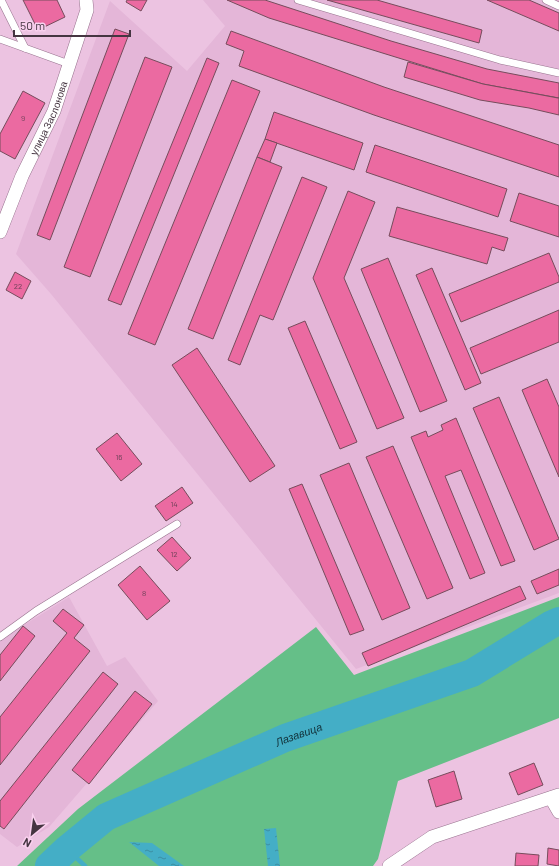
<svg xmlns="http://www.w3.org/2000/svg" width="559" height="866" font-family="Barlow,sans-serif">
  <style>
    .built { fill: #e4b6d8 }
    .green { fill: #65bf88 }
    .water { fill: url(#water-ripples) }
    .lines { fill: none; stroke-linecap: round; stroke-linejoin: round }
    .stream { stroke: #44aec6; stroke-width: 4.5 }
    .river { stroke: #44aec6; stroke-width: 28 }
    .building { fill: #eb6aa1; stroke: #764c5c }
    .service-casing { stroke: #98738f; stroke-width: 8 }
    .minor-casing { stroke: #98738f; stroke-width: 14 }
    .service { stroke: #fff; stroke-width: 7 }
    .minor { stroke: #fff; stroke-width: 13 }
    .labels { text-anchor: middle; dominant-baseline: central; stroke-width: 3.5; stroke-linejoin: round; paint-order: stroke }
    .number-label { font-size: 8px; fill: #6e4259 }
    .street-label { font-size: 10px; fill: #453541; stroke: #f9d0ee }
    .water-label { font-size: 11px; font-style: italic; fill: #12323a; stroke: #f9d0ee }
  </style>
  <defs>
    <pattern id="water-ripples" width="26" height="14" patternUnits="userSpaceOnUse"><rect width="26" height="14" fill="#44aec6"/><path d="M2 4q2-2 4 0t4 0M15 11q2-2 4 0t4 0" fill="none" stroke="#3b8ea2"/></pattern>
  </defs>
  <rect width="100%" height="100%" fill="#ecc3e1"/>
  <g class="built">
    <polygon points="203,0 559,0 559,593 356,669 51,294 16,254 110,1 187,71 225,26"/>
    <polygon points="69,597 107,666 125,657 158,701 49,827 17,847 0,834 0,640"/>
  </g>
  <polygon class="green" points="559,597 559,718 398,781 378,859 373,866 17,866 78,809 316,627 354,675"/>
  <g class="water">
    <polygon points="276,828 280,866 268,866 264,829"/>
    <polygon points="129,842 152,843 184,866 159,866"/>
  </g>
  <g class="lines">
    <polyline class="stream" points="67,849 85,866"/>
    <path class="river" id="s1" d="M49,866L67,849L106,817L285,738L472,673L552,624L559,621"/>
  </g>
  <g class="building">
    <polygon points="23,0 57,0 65,17 38,30"/>
    <polygon points="127,0 147,0 141,11 126,2"/>
    <polygon points="227,0 265,0 391,41 487,69 559,83 559,98 483,84 269,18"/>
    <polygon points="327,0 377,0 482,30 479,43"/>
    <polygon points="487,0 529,0 559,13 559,31"/>
    <polygon points="115,29 129,34 50,240 37,235"/>
    <polygon points="231,31 384,87 559,145 559,177 374,115 239,66 244,51 226,44"/>
    <polygon points="145,57 172,67 90,277 64,267"/>
    <polygon points="207,58 219,63 121,305 108,300"/>
    <polygon points="408,62 483,84 558,98 559,98 559,115 529,108 480,100 404,77"/>
    <polygon points="232,80 260,91 155,345 128,334"/>
    <polygon points="23,91 45,103 15,159 0,151 0,134"/>
    <polygon points="274,112 363,143 354,170 265,139"/>
    <polygon points="265,139 277,143 270,162 257,157"/>
    <polygon points="375,145 507,189 498,217 366,172"/>
    <polygon points="257,157 282,167 213,339 188,329"/>
    <polygon points="302,177 327,187 273,320 260,315 240,365 228,360"/>
    <polygon points="348,191 375,202 344,278 404,418 377,429 313,278"/>
    <polygon points="519,193 559,206 559,237 510,221"/>
    <polygon points="397,207 508,238 504,251 492,247 487,264 389,236"/>
    <polygon points="549,253 559,277 559,282 461,322 449,294"/>
    <polygon points="388,258 447,401 420,412 361,269"/>
    <polygon points="432,268 481,383 465,390 416,275"/>
    <polygon points="15,272 31,281 22,299 6,290"/>
    <polygon points="559,310 559,342 481,374 470,348"/>
    <polygon points="305,321 357,442 340,449 288,328"/>
    <polygon points="197,348 275,466 250,482 172,365"/>
    <polygon points="547,379 559,407 559,477 522,390"/>
    <polygon points="499,397 559,539 534,550 473,408"/>
    <polygon points="456,418 515,561 501,566 461,470 445,476 485,573 470,579 411,437 426,431 428,437 443,430 441,425"/>
    <polygon points="117,433 142,464 121,481 96,449"/>
    <polygon points="393,446 453,588 427,599 366,457"/>
    <polygon points="349,463 410,608 382,620 320,475"/>
    <polygon points="302,484 364,630 350,635 289,489"/>
    <polygon points="182,487 193,503 166,521 155,506"/>
    <polygon points="172,537 191,558 177,571 157,550"/>
    <polygon points="140,566 170,601 147,620 118,585"/>
    <polygon points="559,569 559,585 537,594 531,581"/>
    <polygon points="520,586 526,599 368,666 362,653"/>
    <polygon points="63,609 84,625 74,638 90,651 0,765 0,717 67,633 53,621"/>
    <polygon points="23,626 35,636 0,681 0,655"/>
    <polygon points="103,672 118,684 4,829 0,826 0,801"/>
    <polygon points="135,691 152,704 89,784 72,770"/>
    <polygon points="534,763 543,785 518,795 509,773"/>
    <polygon points="454,771 462,799 436,807 428,780"/>
    <polygon points="548,848 559,850 559,866 547,864"/>
    <polygon points="516,853 539,855 538,866 515,866"/>
  </g>
  <g class="lines">
    <defs>
      <g id="service">
        <polyline points="1,0 25,48"/>
        <polyline points="298,0 500,60 559,73"/>
        <polyline points="546,0 559,6"/>
        <polyline points="0,39 69,64"/>
        <polyline points="0,637 36,611 177,524"/>
      </g>
      <g id="minor">
        <path id="s2" d="M0,232L22,176L54,111L87,10L86,0"/>
        <polyline points="551,798 559,812"/>
        <polyline points="389,866 432,837 559,795"/>
      </g>
    </defs>
    <use href="#service" class="service-casing"/>
    <use href="#minor" class="minor-casing"/>
    <use href="#service" class="service"/>
    <use href="#minor" class="minor"/>
  </g>
  <g class="labels">
    <g class="number-label">
      <text x="23" y="118">9</text>
      <text x="18" y="286">22</text>
      <text x="119" y="457">16</text>
      <text x="174" y="504">14</text>
      <text x="174" y="554">12</text>
      <text x="144" y="593">8</text>
    </g>
    <g class="street-label">
      <text stroke="none"><textPath href="#s2" startOffset="124">улица Заслонова</textPath></text>
    </g>
    <g class="water-label">
      <text stroke="none"><textPath href="#s1" startOffset="285">Лазавица</textPath></text>
    </g>
  </g>
  <g transform="translate(32 834) rotate(209)" stroke="#f9d0ee" stroke-width="3" paint-order="stroke">
  <path d="M0-3L7 15L0 10L-7 15Z" fill="#453541"/>
  <text y="-6" font-size="11" font-weight="bold" text-anchor="middle" fill="#453541">N</text>
  </g>
  <path d="M14 30v6h116v-6" fill="none" stroke="#453541" stroke-width="2"/>
  <text x="20" y="30" font-size="12" fill="#453541" stroke="#f9d0ee" stroke-width="3" paint-order="stroke">50 m</text>
</svg>
